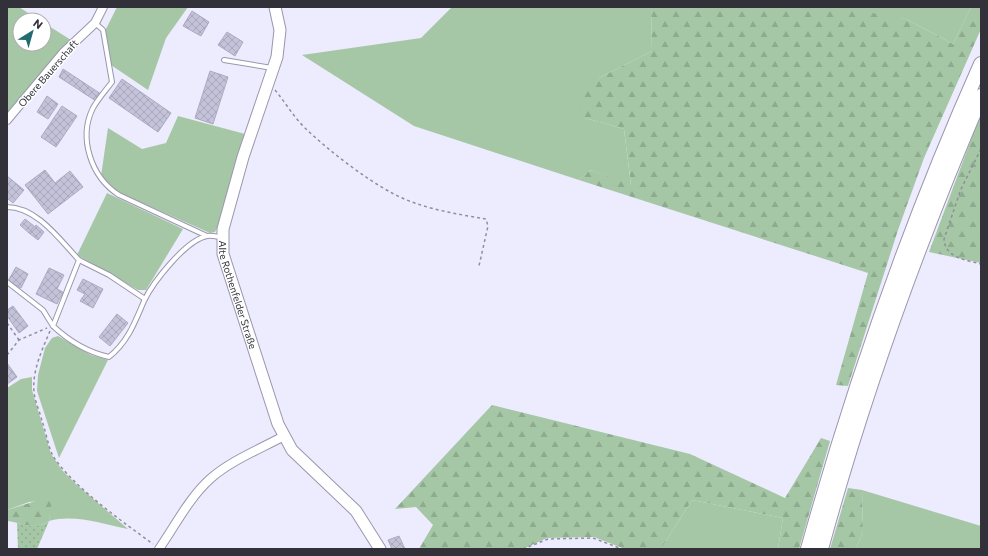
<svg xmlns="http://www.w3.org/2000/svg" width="988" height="556" font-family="Commissioner,sans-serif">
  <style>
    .green { fill: #a5c7a5 }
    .forest { fill: url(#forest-firs) }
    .park { fill: url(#park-dots) }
    .building { fill: url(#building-cross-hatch); stroke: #adaac1 }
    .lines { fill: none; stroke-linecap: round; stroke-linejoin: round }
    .lane-casing { stroke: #9a97ad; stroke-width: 6 }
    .street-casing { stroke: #9a97ad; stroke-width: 10 }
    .secondary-casing { stroke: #9a97ad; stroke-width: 13 }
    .highway-casing { stroke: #9a97ad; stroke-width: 16 }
    .path { stroke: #8f8e9c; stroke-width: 1.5; stroke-dasharray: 3 3; stroke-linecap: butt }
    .lane { stroke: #fff; stroke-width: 4 }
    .street { stroke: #fff; stroke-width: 8 }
    .secondary { stroke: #fff; stroke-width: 11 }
    .highway { stroke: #fff; stroke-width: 14 }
    .labels { text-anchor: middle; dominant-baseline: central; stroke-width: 3; stroke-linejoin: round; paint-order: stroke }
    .street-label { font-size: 10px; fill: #32313a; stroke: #fff }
  </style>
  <defs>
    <pattern id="forest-firs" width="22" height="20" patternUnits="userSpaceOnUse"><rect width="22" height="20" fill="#a5c7a5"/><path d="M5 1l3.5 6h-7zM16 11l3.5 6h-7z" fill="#8eab8f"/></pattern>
    <pattern id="park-dots" width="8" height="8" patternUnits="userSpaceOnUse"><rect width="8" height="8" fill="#a5c7a5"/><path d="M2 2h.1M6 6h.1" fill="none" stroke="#8eab8f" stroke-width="1.8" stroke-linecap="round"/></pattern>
    <pattern id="building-cross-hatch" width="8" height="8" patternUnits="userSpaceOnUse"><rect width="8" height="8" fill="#c4c2d9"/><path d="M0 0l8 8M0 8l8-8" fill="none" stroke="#a9a7bb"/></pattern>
  </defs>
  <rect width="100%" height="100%" fill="#edebfe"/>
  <g class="green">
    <polygon points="7,7 19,7 39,20 20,20 20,44 44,44 44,23 71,40 7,116"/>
    <polygon points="117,7 188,7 166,38 148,90 111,65 105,31"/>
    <polygon points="452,7 651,7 652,51 599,78 585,118 624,129 631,186 590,170 579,180 414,126 302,55 421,38"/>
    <polygon points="790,7 971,7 953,44 906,19"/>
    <polygon points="178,116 245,134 220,223 215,232 210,233 120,193 101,176 108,128 142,149 166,143"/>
    <polygon points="107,193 183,229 146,290 138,290 77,255"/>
    <polygon points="58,336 91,355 108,360 59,458 37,391 38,375 45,348 52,338"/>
    <path d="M32,377V390L51,454L62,470L77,485L128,529C102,524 75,514 49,521L51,500L29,502L7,510V388L21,379Z"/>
    <polygon points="862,490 981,526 981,549 856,549 863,532"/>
    <polygon points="692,500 783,518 778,549 661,549"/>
  </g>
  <g class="forest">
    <polygon points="651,7 845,8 906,19 953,44 971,7 981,7 981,29 924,158 898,230 848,386 836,385 868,273 579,180 590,170 631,185 624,129 585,118 578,101 599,78 652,51"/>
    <polygon points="981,113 981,263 929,252"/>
    <polygon points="492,405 690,454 785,498 821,438 830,441 799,549 778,549 783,518 692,500 661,549 625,549 594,537 547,538 523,549 419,549 433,525 416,507 395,509"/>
    <polygon points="848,488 862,490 863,532 856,549 830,549"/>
    <path d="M39,500H52L49,521C34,531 23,523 7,521V510Z"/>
  </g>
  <path class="park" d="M49,521L37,549H18L17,523C30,526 38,528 49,521Z"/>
  <g class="building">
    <polygon points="192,11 209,22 201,36 183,26"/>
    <polygon points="227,32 243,42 235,56 218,45"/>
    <polygon points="63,69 101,94 96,101 59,77"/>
    <polygon points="210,71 228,77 213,124 195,118"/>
    <polygon points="122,79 171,113 158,132 109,98"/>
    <polygon points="47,96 58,104 48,119 37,112"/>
    <polygon points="62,106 77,116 56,147 41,137"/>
    <polygon points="45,170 55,183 70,171 83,187 48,214 25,185"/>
    <polygon points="7,176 24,190 13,203 7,198"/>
    <polygon points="25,219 34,226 29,233 20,225"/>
    <polygon points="36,225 44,232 38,240 29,233"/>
    <polygon points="16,267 28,274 21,288 8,281"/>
    <polygon points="49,268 64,275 57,289 63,292 57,304 36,294"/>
    <polygon points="83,279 103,289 93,308 80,301 85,294 77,290"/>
    <polygon points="13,306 28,326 19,333 7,316 7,310"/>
    <polygon points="117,314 128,323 110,346 99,337"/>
    <polygon points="7,363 17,377 7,384"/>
    <polygon points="399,536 405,549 392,549 388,540"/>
  </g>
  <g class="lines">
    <defs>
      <g id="lane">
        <path d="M95,23L103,30L112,82C106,90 98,99 93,108C78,138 91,177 119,195L207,236"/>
        <polyline points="224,60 272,68"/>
        <path d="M7,207C37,207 60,240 79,260L53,326C69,341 87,352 109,357C128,342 135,322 144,301C153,282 186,240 207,236C212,235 218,237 222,237"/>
        <polyline points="79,260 109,275 145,299"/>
        <polyline points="7,282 43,310 53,326"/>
      </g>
      <g id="street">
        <polyline points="7,120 63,53 95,23 103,7"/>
        <path d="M159,549C175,526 189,498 210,479C230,461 260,449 284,436"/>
      </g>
      <g id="secondary">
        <path id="s1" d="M275,7L280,30L277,57L243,157L223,229V254L278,424L292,450L356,511L380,549"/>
      </g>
      <g id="highway">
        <path d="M808,549C854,384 911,221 981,64"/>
        <path d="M821,549C863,394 918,243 981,96"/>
      </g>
    </defs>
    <use href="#lane" class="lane-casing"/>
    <use href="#street" class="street-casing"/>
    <use href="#secondary" class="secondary-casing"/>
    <use href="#highway" class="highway-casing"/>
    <g class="path">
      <path d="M275,90C285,102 293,116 305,128C328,150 364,178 392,193C419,208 456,214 486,219L488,226L479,266"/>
      <path d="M981,149L961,189L944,239C945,258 966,260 981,264"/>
      <polyline points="7,323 19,340"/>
      <path d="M50,331C42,350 32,371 34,392C35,402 40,412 42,421C46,432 48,446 53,456C73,487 123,522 153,544"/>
      <polyline points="7,355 19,340 47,328"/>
      <polyline points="523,549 548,539 593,538 622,549"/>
    </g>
    <use href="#lane" class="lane"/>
    <use href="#street" class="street"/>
    <use href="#secondary" class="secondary"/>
    <use href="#highway" class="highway"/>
  </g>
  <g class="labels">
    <g class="street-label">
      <text transform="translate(48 73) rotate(-49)">Obere Bauerschaft</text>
      <text stroke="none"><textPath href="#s1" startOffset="299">Alte Rothenfelder Straße</textPath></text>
    </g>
  </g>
  <rect width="988" height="556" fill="none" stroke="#32313a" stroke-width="16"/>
  <g transform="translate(32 32) rotate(37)"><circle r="19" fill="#ffffff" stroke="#adadb0"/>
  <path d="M0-3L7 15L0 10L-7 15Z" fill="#206c6e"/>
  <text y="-6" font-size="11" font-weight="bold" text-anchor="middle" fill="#32313a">N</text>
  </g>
</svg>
